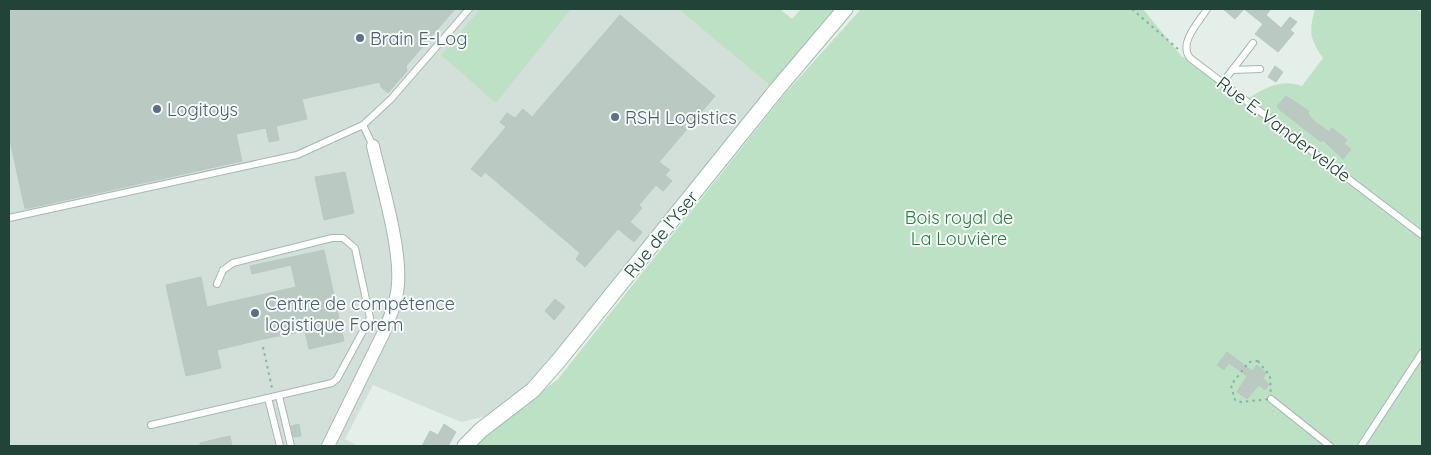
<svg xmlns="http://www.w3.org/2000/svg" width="1431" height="455" font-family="Quicksand,sans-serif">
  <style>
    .built { fill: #d3dfd9 }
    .green { fill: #bde1c5 }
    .building { fill: #bacac3; stroke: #b7c9c1 }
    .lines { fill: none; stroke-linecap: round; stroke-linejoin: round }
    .lane-casing { stroke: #a7b8b1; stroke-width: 8 }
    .street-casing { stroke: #a7b8b1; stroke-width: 14 }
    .secondary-casing { stroke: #a2bcb2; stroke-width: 17 }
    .path { stroke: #83b5a3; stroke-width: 2; stroke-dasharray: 2.5 4; stroke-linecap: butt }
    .lane { stroke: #fff; stroke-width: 6 }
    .street { stroke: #fff; stroke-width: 12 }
    .secondary { stroke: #fff; stroke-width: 15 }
    .service-dot { fill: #5c6f8a; stroke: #f6fbf8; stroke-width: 2 }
    .labels { text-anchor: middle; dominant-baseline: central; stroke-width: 4; stroke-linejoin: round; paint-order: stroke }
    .service-label { font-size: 18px; fill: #4e5e75; stroke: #f6fbf8; text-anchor: start }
    .street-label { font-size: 18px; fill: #224338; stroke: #f6fbf8 }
    .park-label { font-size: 18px; fill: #297d45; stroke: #f6fbf8 }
  </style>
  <rect width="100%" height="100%" fill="#e5efea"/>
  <polygon class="built" points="9,9 678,9 773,88 529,384 487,416 461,422 373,385 345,439 357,446 9,446"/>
  <g class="green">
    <polygon points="480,9 571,9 496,103 441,55"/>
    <polygon points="678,9 780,9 792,19 801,9 843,9 773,88"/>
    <path d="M861,9H1143L1182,57L1190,58L1246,100C1265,88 1280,78 1302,86L1323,58C1309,38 1309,31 1315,9H1414L1422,12V446H475L487,434L558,379L782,97Z"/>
  </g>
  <g class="building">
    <polygon points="9,9 455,9 406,66 407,71 388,93 381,87 380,82 302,99 307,119 276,126 279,140 269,142 266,128 236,134 242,161 25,209 9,136"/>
    <polygon points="1223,9 1271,9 1266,15 1281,28 1290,17 1297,22 1290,30 1294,33 1278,52 1255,34 1263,24 1244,9 1235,19"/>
    <polygon points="620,15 715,96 659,162 670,170 665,175 672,181 663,191 656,185 639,205 642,208 630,222 642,232 634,242 618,229 585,267 576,259 580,253 485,172 481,177 471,169 506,127 500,122 507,113 515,118 523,109 532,117"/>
    <polygon points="1275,66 1283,72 1276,82 1268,77"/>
    <polygon points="1286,96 1309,111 1308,114 1314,121 1329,132 1332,128 1347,140 1344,144 1351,149 1343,159 1323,140 1321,142 1280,110 1277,106"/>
    <polygon points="345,172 354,213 324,220 315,177"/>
    <polygon points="324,250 344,341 309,349 305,331 263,339 217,350 221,368 186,376 166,285 201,277 207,307 296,287 291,265 252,274 250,266"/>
    <polygon points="555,299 565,307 554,320 545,311"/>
    <polygon points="1227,352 1252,371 1257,365 1266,373 1263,378 1269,385 1265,390 1259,385 1247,399 1237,392 1247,376 1229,363 1224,370 1217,365"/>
    <polygon points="299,424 301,436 294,437 291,426"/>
    <polygon points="444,424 456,432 448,446 422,446 430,431 438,435"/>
    <polygon points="230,436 232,446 200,446 200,443"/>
  </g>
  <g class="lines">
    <defs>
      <g id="lane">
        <path d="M1207,9C1199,22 1178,43 1190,58L1422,235"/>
        <polyline points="1232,70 1260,69"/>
        <polyline points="1223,82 1253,43"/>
        <polyline points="363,125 373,146"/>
        <polyline points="9,218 297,155 363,125 391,99 469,9"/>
        <polyline points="279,396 291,446"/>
        <polyline points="268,398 280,446"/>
        <polyline points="1271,399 1330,446"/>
        <polyline points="151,425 332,383 337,379 370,318 355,248 343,238 332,238 233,263 223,270 217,284"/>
        <polyline points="1361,446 1422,353"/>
      </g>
      <path id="street" d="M328,446L384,332C390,317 397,301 398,284C401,247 382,185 373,146"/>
      <polyline id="secondary" points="465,446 481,430 533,390 560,359 778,88 845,9"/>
    </defs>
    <use href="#lane" class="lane-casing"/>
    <use href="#street" class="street-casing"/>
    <use href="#secondary" class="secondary-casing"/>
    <g class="path">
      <polyline points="1132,9 1178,49"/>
      <polyline points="263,347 272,388"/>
      <polygon points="1258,361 1270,376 1271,399 1241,402 1235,400 1231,385 1249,362"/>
    </g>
    <use href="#lane" class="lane"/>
    <use href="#street" class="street"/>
    <use href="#secondary" class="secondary"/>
  </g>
  <g class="service-dot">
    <circle cx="360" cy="38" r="5"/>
    <circle cx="157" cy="109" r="5"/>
    <circle cx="615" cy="117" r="5"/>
    <circle cx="255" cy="313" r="5"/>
  </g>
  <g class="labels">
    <g class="service-label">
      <text x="370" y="38">Brain E-Log</text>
      <text x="167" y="109">Logitoys</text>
      <text x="625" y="117">RSH Logistics</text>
      <text x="265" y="303">Centre de compétence<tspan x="265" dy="21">logistique Forem</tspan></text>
    </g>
    <g class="street-label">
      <text transform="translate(1284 129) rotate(37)">Rue E. Vandervelde</text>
      <text transform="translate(661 234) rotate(-51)">Rue de l'Yser</text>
    </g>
    <g class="park-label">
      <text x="959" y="217">Bois royal de<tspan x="959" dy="21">La Louvière</tspan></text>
    </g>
  </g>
  <rect width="1431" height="455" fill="none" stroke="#224338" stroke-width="20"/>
</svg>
